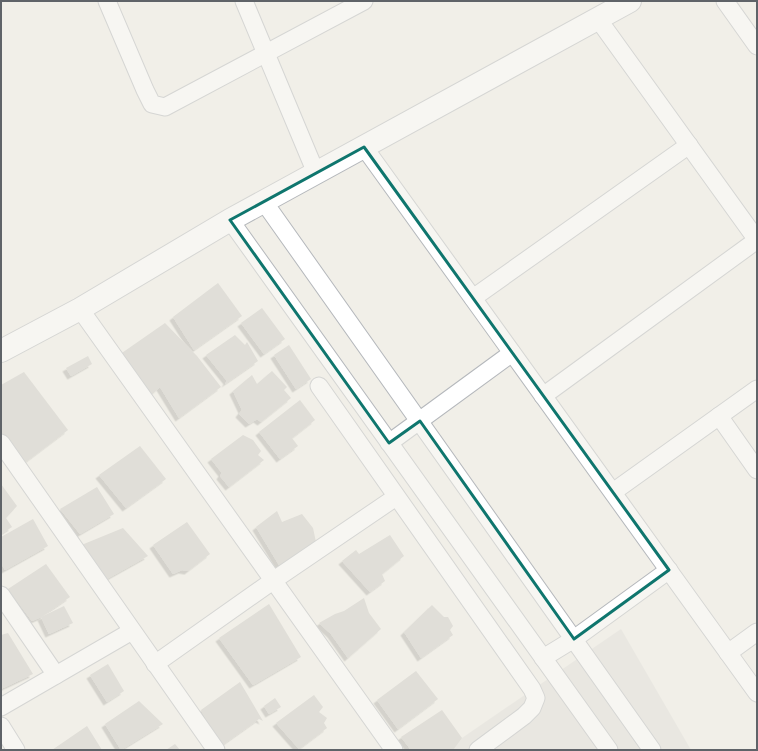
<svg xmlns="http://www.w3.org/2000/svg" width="758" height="751" font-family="'PT Sans Narrow',sans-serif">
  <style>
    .industrial { fill: #e0deda }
    .building { fill: #cccac5; filter: url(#shadow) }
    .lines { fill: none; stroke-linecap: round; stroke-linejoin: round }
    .minor-casing { stroke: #b5b8bc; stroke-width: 19 }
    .tertiary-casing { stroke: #b5b8bc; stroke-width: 24 }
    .minor { stroke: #fff; stroke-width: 17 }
    .tertiary { stroke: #fff; stroke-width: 22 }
    .marked { fill: none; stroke: #0f766e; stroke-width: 3; stroke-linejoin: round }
  </style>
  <defs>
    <filter id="shadow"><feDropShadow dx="-3.5" dy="3.5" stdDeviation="0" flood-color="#0004"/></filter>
  </defs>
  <rect width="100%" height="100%" fill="#f1efe8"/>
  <polygon class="industrial" points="621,629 691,750 445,750 462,738"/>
  <g class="building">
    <polygon points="218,283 242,316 194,350 173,317"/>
    <polygon points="262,308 285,339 264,354 241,323"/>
    <polygon points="165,323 197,356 221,387 179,418 160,387 148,398 119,355"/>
    <polygon points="235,335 245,345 247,342 258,361 225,384 227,381 206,355"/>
    <polygon points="289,345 311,379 296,389 274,355"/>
    <polygon points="88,356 92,364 71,376 66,368"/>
    <polygon points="272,371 287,387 284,390 291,398 261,422 257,419 249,424 239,414 242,410 233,391 252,375 257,384"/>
    <polygon points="24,372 68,430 23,464 1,435 1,385"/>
    <polygon points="300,400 315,420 292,438 298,446 280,459 259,432"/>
    <polygon points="243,435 253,440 261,451 258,455 264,460 229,487 220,476 222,473 211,459"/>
    <polygon points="140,446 166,479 126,508 99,475"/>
    <polygon points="1,484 17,506 6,518 12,527 1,534"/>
    <polygon points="97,487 114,514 80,534 60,509"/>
    <polygon points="277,511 282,522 302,514 313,528 316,542 279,565 256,527"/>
    <polygon points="33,519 48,546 5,570 1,563 1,537"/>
    <polygon points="187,522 210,554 188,571 182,570 173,574 153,545"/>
    <polygon points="123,528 148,556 105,580 79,546"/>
    <polygon points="390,535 404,556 382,574 385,581 370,592 342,561 356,550 359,554"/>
    <polygon points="46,564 70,597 41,617 32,621 8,589"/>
    <polygon points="364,598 369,613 381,629 348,658 331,634 319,623 335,614 344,611"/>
    <polygon points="269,604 301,657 253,685 219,638"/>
    <polygon points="432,605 444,617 448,617 453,626 450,630 453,635 421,658 404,632"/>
    <polygon points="64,606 73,623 49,634 41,617"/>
    <polygon points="8,633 33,674 1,689 1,635"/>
    <polygon points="108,664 124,691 107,702 90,675"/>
    <polygon points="416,671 438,699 398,729 377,700"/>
    <polygon points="240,682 263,721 259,719 221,746 201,710"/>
    <polygon points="314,695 323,707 319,712 327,718 324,723 327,728 299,749 276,723"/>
    <polygon points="275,698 281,707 269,714 264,706"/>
    <polygon points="139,701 163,724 121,750 105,724"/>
    <polygon points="442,710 462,738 453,750 411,750 401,737"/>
    <polygon points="87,726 102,750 52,750"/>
    <polygon points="175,744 180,750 166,750"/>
  </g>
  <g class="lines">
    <defs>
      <g id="minor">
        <polyline points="107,1 145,90 152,104 165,107 364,1"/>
        <polyline points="244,1 316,173"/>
        <polyline points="725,1 757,46"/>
        <polyline points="364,147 757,693"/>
        <polyline points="264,202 652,750"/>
        <polyline points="230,220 609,750"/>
        <polyline points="473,298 689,145"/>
        <polyline points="80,309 394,750"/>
        <polyline points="319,386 532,689 536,698 532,708 524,716 478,750"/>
        <polyline points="543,396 757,240 598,19"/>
        <polyline points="719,416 757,470"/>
        <polyline points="1,443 216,750"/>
        <polyline points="389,443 512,353"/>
        <polyline points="613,492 757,389"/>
        <polyline points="1,595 56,675"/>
        <polyline points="728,653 757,632"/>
        <polyline points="543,658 574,639 669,570"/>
        <polyline points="155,664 274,580 396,497"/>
        <polyline points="1,707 132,631"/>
        <polyline points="1,726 16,750"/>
      </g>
      <polyline id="tertiary" points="1,351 80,309 230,220 630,1"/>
    </defs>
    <use href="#minor" class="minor-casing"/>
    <use href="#tertiary" class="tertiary-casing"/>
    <use href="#minor" class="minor"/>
    <use href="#tertiary" class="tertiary"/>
  </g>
  <path d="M0 0H758V751H0ZM364,147L669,570L574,639L420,421L389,443L230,220Z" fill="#f1efe8" fill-opacity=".55" fill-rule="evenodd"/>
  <path class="marked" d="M364,147L669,570L574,639L420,421L389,443L230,220Z"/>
  <rect width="758" height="751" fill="none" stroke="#5f6368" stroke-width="4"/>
</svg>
